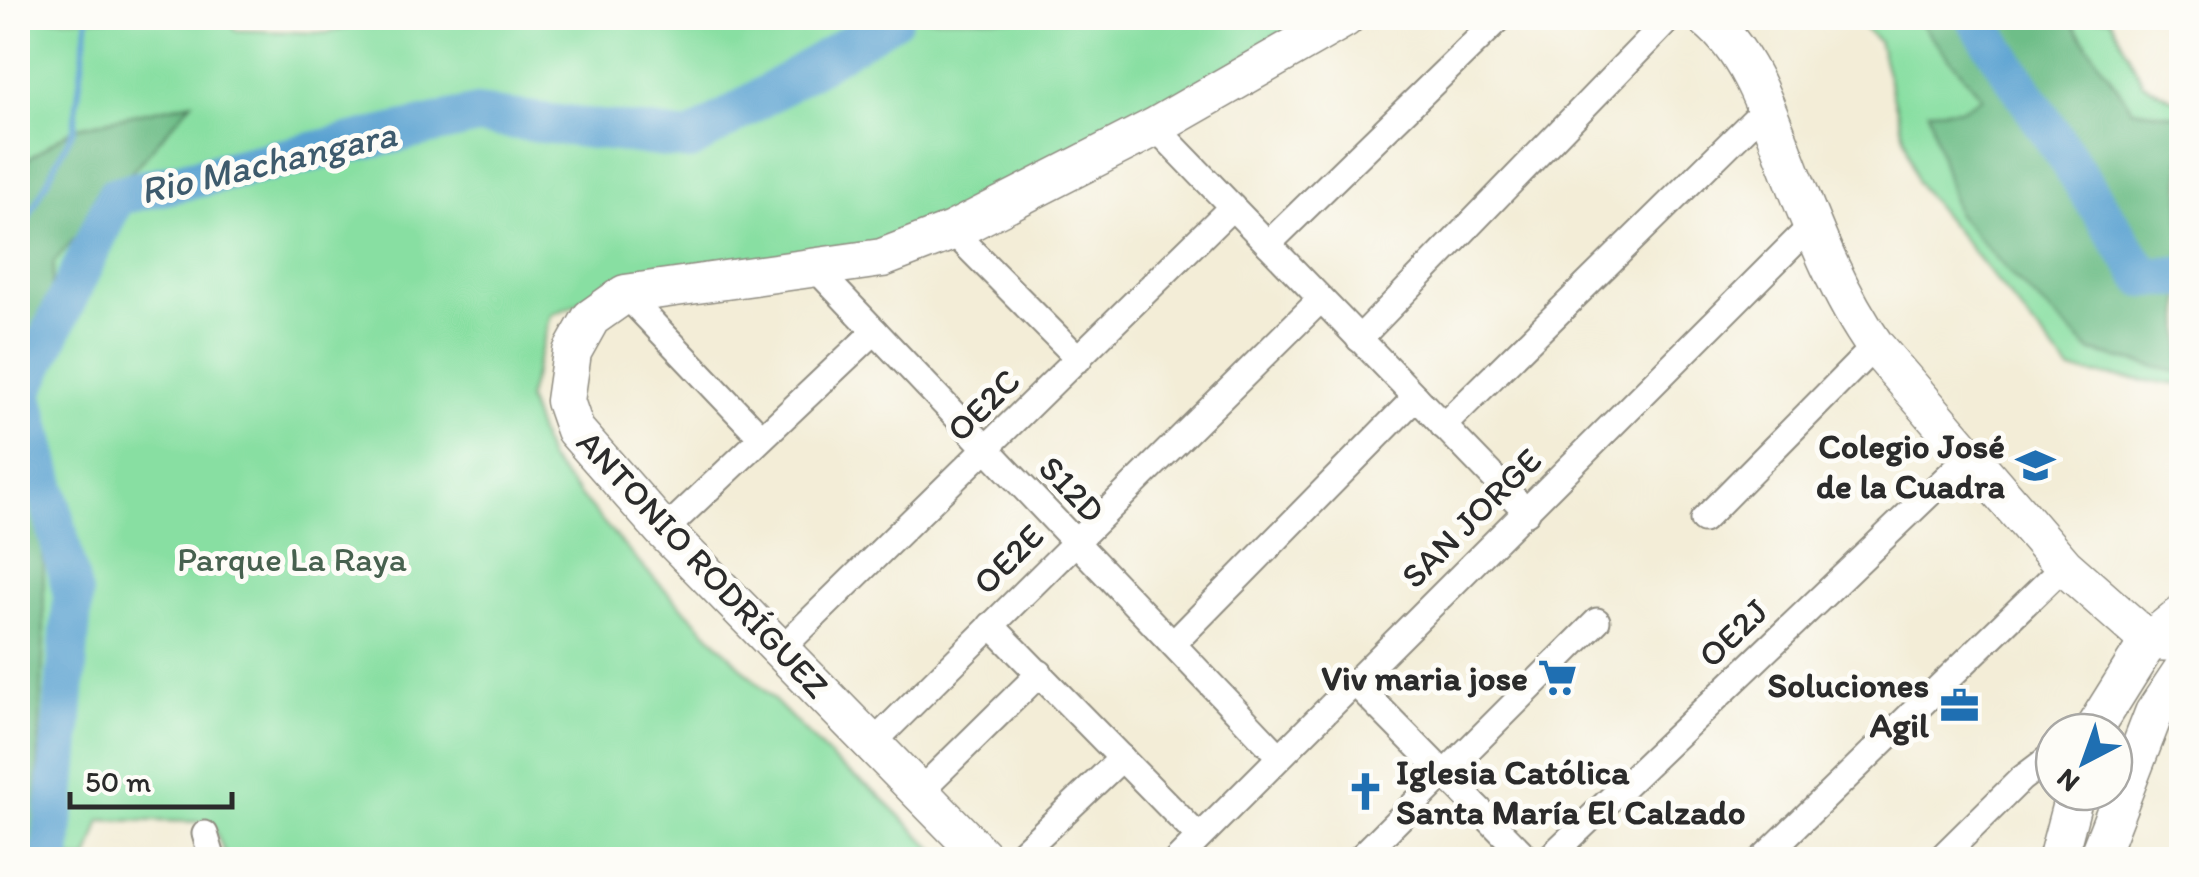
<svg xmlns="http://www.w3.org/2000/svg" width="2199" height="877" font-family="Itim,sans-serif">
  <style>
    .green { fill: #88dfa2; stroke: #5a8566; stroke-width: 2.5 }
    .forest { fill: #6ebe88; stroke: #4c745a; stroke-width: 2.5 }
    .lines { fill: none; stroke-linecap: round; stroke-linejoin: round }
    .stream { stroke: #5aa2d1; stroke-width: 6 }
    .river { stroke: #5aa2d1; stroke-width: 40 }
    .street-casing { stroke: #8f8c81; stroke-width: 29 }
    .secondary-casing { stroke: #8f8c81; stroke-width: 41 }
    .street { stroke: #fff; stroke-width: 25 }
    .secondary { stroke: #fff; stroke-width: 38 }
    .labels { text-anchor: middle; dominant-baseline: central; stroke-width: 10; stroke-linejoin: round; paint-order: stroke }
    .street-label { font-size: 35px; fill: #2b2b2b; stroke: #fdfcf7 }
    .poi-label { font-size: 35px; font-weight: bold; fill: #2b2b2b; stroke: #fdfcf7; text-anchor: end }
    .park-label { font-size: 35px; fill: #47614f; stroke: #fdfcf7 }
    .water-label { font-size: 38px; font-style: italic; fill: #3e5b6d; stroke: #fdfcf7 }
  </style>
  <rect width="100%" height="100%" fill="#fdfcf7"/>
  <filter id="ink" filterUnits="userSpaceOnUse"><feTurbulence type="fractalNoise" baseFrequency=".01" numOctaves="2"/><feDisplacementMap in="SourceGraphic" scale="20" xChannelSelector="R" yChannelSelector="G"/><feConvolveMatrix kernelMatrix="1 2 1 2 8 2 1 2 1" color-interpolation-filters="sRGB"/></filter>
  <filter id="wash" filterUnits="userSpaceOnUse"><feTurbulence type="fractalNoise" baseFrequency=".0048" numOctaves="4" result="noise"/><feDisplacementMap in="SourceGraphic" scale="40" xChannelSelector="R" yChannelSelector="G"/><feGaussianBlur stdDeviation="2.25" result="paint"/><feColorMatrix in="noise" values="0 0 0 0 0 0 0 0 0 0 0 0 0 0 0 0 0 1.4 0 .05"/><feComposite in="paint" operator="in"/></filter>
  <g filter="url(#wash)">
    <rect width="100%" height="100%" fill="#f3edd7"/>
    <g class="green">
      <polygon points="18,18 229,18 235,30 326,33 379,18 1313,18 950,227 809,263 630,281 551,315 527,399 548,459 638,562 836,763 877,793 945,860 227,860 212,822 101,820 88,859 18,859"/>
      <polygon points="1854,18 2110,18 2143,83 2181,103 2181,385 2070,371 1917,183 1878,41"/>
    </g>
    <g class="forest">
      <polygon points="1916,18 2069,18 2132,109 2181,116 2181,373 2092,352 2014,278 1957,214 1928,111 1962,109 1982,97"/>
      <polygon points="192,102 54,262 42,385 44,636 34,859 18,859 18,166 74,128"/>
    </g>
    <g class="lines">
      <g class="stream">
        <polyline points="18,238 74,128 88,18"/>
        <polyline points="18,346 23,392"/>
      </g>
      <g class="river">
        <polyline points="1976,18 2144,277 2182,277"/>
        <polyline points="51,860 73,595 23,392 116,196 477,115 690,141 893,18"/>
      </g>
    </g>
  </g>
  <g filter="url(#ink)">
    <g class="lines">
      <defs>
        <g id="street">
          <polyline points="1155,127 1527,512"/>
          <polyline points="952,231 1079,359"/>
          <polyline points="1268,244 1500,18"/>
          <polyline points="816,269 1279,756"/>
          <polyline points="625,294 761,437"/>
          <polyline points="1359,339 1670,18"/>
          <polyline points="1443,426 1767,107"/>
          <polyline points="1703,520 1875,346"/>
          <polyline points="664,531 875,331"/>
          <polyline points="991,625 1199,837"/>
          <polyline points="1173,644 1416,397"/>
          <polyline points="780,650 1232,207"/>
          <polyline points="1354,682 1529,860"/>
          <polyline points="873,743 1321,299"/>
          <polyline points="920,791 1040,673"/>
          <polyline points="205,834 213,860"/>
          <polyline points="1014,860 1122,758"/>
          <polyline points="1177,860 1812,225"/>
          <polyline points="1358,860 1597,621"/>
          <polyline points="1547,860 1968,457"/>
          <polyline points="1761,860 2064,566"/>
          <polyline points="1939,860 2021,779 2054,754"/>
        </g>
        <g id="secondary">
          <path d="M1706,18C1752,55 1770,119 1791,172C1814,231 1838,294 1875,346L2064,566L2149,641L2182,642"/>
          <polyline points="2092,732 2149,641 2182,614"/>
          <polyline points="986,860 664,531 575,430 565,401 572,352 591,318 625,294 882,258 952,231 1155,127 1345,18"/>
          <polyline points="2057,860 2075,792"/>
          <polyline points="2097,860 2154,713 2182,671"/>
        </g>
      </defs>
      <use href="#street" class="street-casing"/>
      <use href="#secondary" class="secondary-casing"/>
      <use href="#street" class="street"/>
      <use href="#secondary" class="secondary"/>
    </g>
  </g>
  <defs>
    <symbol id="school-bare" viewBox="-9 -9 18 18"><path d="M0-5L7-2L0 1L-7-2ZM-4 1L0 2.5L4 1V4Q0 6-4 4Z" fill="#1f6fb2" stroke="#fdfcf7" stroke-width="2.5" paint-order="stroke"/></symbol>
    <symbol id="supermarket-bare" viewBox="-9 -9 18 18"><path d="M-6-5.5h2.5l.6 2H6L4.5 2H-2.5L-4.4-4H-6ZM-1.5 3.2a1.3 1.3 0 1 0 .1 0ZM3 3.2a1.3 1.3 0 1 0 .1 0Z" fill="#1f6fb2" stroke="#fdfcf7" stroke-width="2.5" paint-order="stroke"/></symbol>
    <symbol id="office-bare" viewBox="-9 -9 18 18"><path d="M-6-3h4V-5.5h4V-3h4V5H-6ZM-1-4.5V-3h2v-1.5ZM-6 0V1H6V0Z" fill="#1f6fb2" stroke="#fdfcf7" stroke-width="2.5" paint-order="stroke"/></symbol>
    <symbol id="church-bare" viewBox="-9 -9 18 18"><path d="M-1.2-6h2.4v3.5h3.3v2.4h-3.3V6h-2.4V-.1h-3.3v-2.4h3.3Z" fill="#1f6fb2" stroke="#fdfcf7" stroke-width="2.5" paint-order="stroke"/></symbol>
  </defs>
  <g fill-rule="evenodd">
    <use href="#school-bare" x="2008" y="438" width="55" height="55"/>
    <use href="#supermarket-bare" x="1530" y="650" width="55" height="55"/>
    <use href="#office-bare" x="1932" y="678" width="55" height="55"/>
    <use href="#church-bare" x="1338" y="764" width="55" height="55"/>
  </g>
  <g class="labels">
    <g class="street-label">
      <text transform="translate(983 405) rotate(-45)">OE2C</text>
      <text transform="translate(1072 489) rotate(46)">S12D</text>
      <text transform="translate(1471 518) rotate(-45)">SAN JORGE</text>
      <text transform="translate(1008 559) rotate(-45)">OE2E</text>
      <text transform="translate(703 564) rotate(47)">ANTONIO RODRÍGUEZ</text>
      <text transform="translate(1733 633) rotate(-44)">OE2J</text>
    </g>
    <g class="poi-label">
      <text x="2005" y="446">Colegio José<tspan x="2005" dy="40">de la Cuadra</tspan></text>
      <text x="1528" y="678">Viv maria jose</text>
      <text x="1929" y="685">Soluciones<tspan x="1929" dy="40">Agil</tspan></text>
      <text x="1396" y="772" text-anchor="start">Iglesia Católica<tspan x="1396" dy="40">Santa María El Calzado</tspan></text>
    </g>
    <g class="park-label">
      <text x="292" y="559">Parque La Raya</text>
    </g>
    <g class="water-label">
      <text transform="translate(268 162) rotate(-13)">Rio Machangara</text>
    </g>
  </g>
  <rect width="2199" height="877" fill="none" stroke="#fdfcf7" stroke-width="60"/>
  <g transform="translate(2084 762) rotate(221)"><circle r="48" fill="#fdfcf7" stroke="#a9a8a5" stroke-width="2.5"/>
  <path d="M0-8L18 38L0 25L-18 38Z" fill="#1f6fb2"/>
  <text y="-15" font-size="28" font-weight="bold" text-anchor="middle" fill="#2b2b2b">N</text>
  </g>
  <path d="M70 792v15h162v-15" fill="none" stroke="#2b2b2b" stroke-width="5"/>
  <text x="85" y="792" font-size="30" fill="#2b2b2b" stroke="#fdfcf7" stroke-width="8" paint-order="stroke">50 m</text>
</svg>
